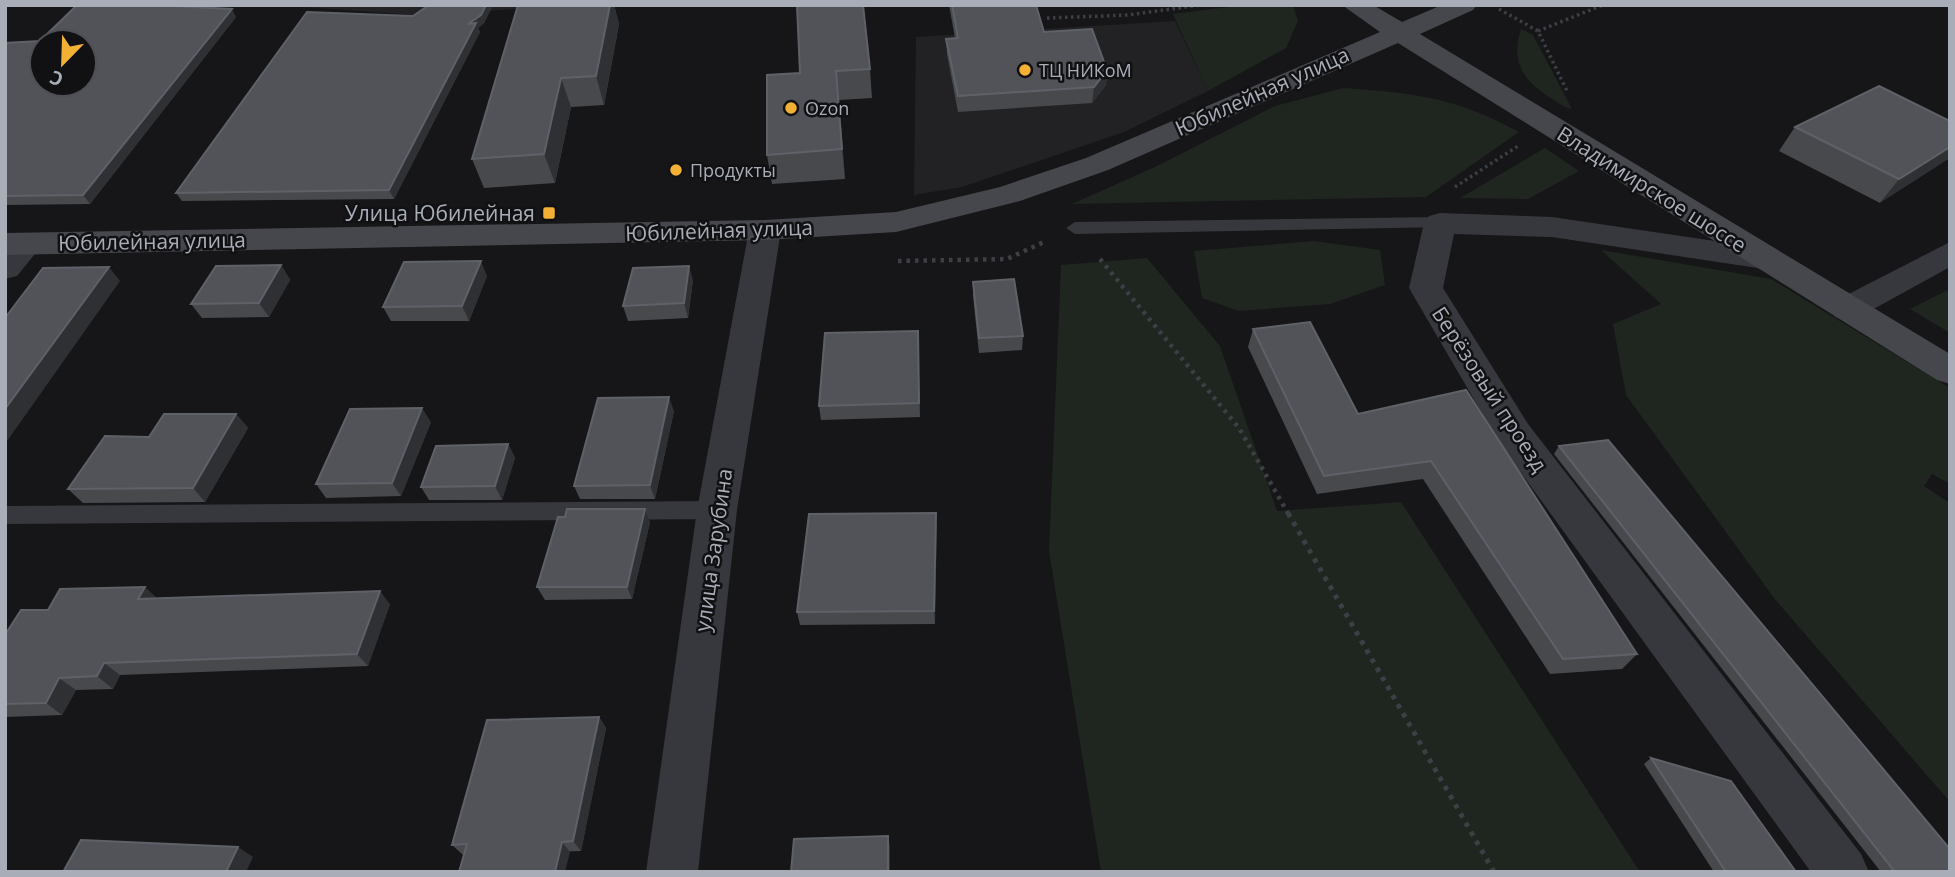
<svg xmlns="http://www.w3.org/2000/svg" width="1955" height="877" font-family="'Open Sans',sans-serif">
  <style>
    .built { fill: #222225 }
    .green { fill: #1e261f }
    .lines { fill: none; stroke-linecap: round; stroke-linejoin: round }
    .path-far2 { stroke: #3d3f44; stroke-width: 3.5; stroke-dasharray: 2.5 3.5; stroke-linecap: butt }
    .path-far1 { stroke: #3d3f44; stroke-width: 4.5; stroke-dasharray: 3.5 5; stroke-linecap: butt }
    .path { stroke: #3d3f44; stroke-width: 5; stroke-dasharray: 4.5 6; stroke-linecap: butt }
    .lane { fill: #37383d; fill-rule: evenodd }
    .street { fill: #37383d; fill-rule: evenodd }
    .secondary { fill: #45474d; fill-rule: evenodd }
    .wall { fill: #47494d }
    .shaded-wall { fill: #2f3033 }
    .building { fill: #525359; stroke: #5f6168; stroke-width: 2; fill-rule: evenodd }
    .poi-dot { fill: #f2b134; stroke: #111113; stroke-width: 2.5 }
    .labels { text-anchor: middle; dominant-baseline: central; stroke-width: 5; stroke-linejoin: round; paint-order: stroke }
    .far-poi-label { font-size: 18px; fill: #a8adb8; stroke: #111113; text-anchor: start }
    .street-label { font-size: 21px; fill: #a8adb8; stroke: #111113 }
    .poi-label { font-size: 21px; fill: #a8adb8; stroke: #111113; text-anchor: end }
  </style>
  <rect width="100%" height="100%" fill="#161618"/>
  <g class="built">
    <polygon points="275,5 586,5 416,15"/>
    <polygon points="1175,21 1208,91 1124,132 962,187 914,195 916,37"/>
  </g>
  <g class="green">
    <polygon points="1244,5 1293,5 1298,21 1286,48 1208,91 1173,14"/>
    <path d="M1521,29L1533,35L1572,109C1565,108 1559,103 1552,99C1524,81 1510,63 1521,29Z"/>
    <path d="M1343,88C1415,93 1454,97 1519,132L1426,197L1072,204L1157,166L1275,106Z"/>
    <polygon points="1545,148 1579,171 1528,199 1460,198"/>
    <polygon points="1314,241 1380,250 1385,285 1330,304 1239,311 1202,298 1194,251"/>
    <polygon points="1601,250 1771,279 1950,388 1950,484 1932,474 1924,486 1950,503 1950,802 1774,598 1626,395 1613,324 1661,304"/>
    <polygon points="1147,258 1220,346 1277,511 1401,502 1640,872 1101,872 1049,551 1061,265"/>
    <polygon points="1950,289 1950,333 1910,309"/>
  </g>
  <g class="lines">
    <g class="path-far2">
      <polyline points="1499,9 1538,31 1568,93"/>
      <polyline points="1047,18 1128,15 1200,5"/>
      <polyline points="1538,31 1603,5"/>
      <polyline points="1455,187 1518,146"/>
    </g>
    <g class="path-far1">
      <polyline points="1100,259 1239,428 1289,515"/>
      <polyline points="898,261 1007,259 1046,241"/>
    </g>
    <polyline class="path" points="1288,513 1494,872"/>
    <g class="lane">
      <polygon points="1440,217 1446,219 1449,223 1446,227 1075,234 1066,228 1075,222"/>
      <polygon points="717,501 725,504 728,510 725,516 717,519 5,524 5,506"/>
    </g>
    <g class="street">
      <polygon points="1440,213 1552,217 1776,250 1781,258 1776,266 1764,269 1552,237 1454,234 1443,288 1528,424 1861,854 1869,872 1811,872 1500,444 1409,288 1424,223 1429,216"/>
      <polygon points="765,220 776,223 781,230 737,510 698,872 646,872 697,510 749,230 754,223"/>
      <polygon points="27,233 39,236 43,244 17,276 5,279 5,247 15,236"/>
      <polygon points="1950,242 1950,267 1859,317 1847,321 1835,317 1830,309 1835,301"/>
    </g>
    <polygon class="secondary" points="1342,5 1373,5 1402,22 1442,5 1477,5 1473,10 1420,34 1950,354 1950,384 1937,380 1398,43 1108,170 1020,201 896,232 765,240 5,255 5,233 765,220 896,212 1000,187 1086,158 1380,32"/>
  </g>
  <g class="wall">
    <polygon points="429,5 493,5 484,23 478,28 480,32 394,199 182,201 176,193"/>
    <polygon points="518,5 614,5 619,24 604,105 571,107 555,183 484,188 472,159"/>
    <polygon points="949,5 1036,5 1044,32 1107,70 1106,85 1092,103 958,112 947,54 946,39 955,38"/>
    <polygon points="236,17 90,204 5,205 5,43 40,41"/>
    <polygon points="870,69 872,98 839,100 845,179 772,184 767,155 800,73"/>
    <polygon points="1950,121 1880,203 1779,151 1795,127"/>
    <polygon points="281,265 290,280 269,317 202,318 191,304"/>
    <polygon points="487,276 469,321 391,321 383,307"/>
    <polygon points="693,280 688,318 628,321 623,306"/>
    <polygon points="973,282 1023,336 1022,350 979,353 973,296"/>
    <polygon points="1253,329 1358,414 1466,390 1637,654 1622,669 1550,674 1423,479 1317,494 1248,347"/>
    <polygon points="918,331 920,417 821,420 819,406"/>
    <polygon points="674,411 655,499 580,499 574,486"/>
    <polygon points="236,414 248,428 205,502 83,503 68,489"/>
    <polygon points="431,422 401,496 326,498 316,484"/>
    <polygon points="508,444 515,458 502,500 429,500 421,487"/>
    <polygon points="1559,446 1950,872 1881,872 1554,454"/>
    <polygon points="936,513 935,624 800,625 797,612"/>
    <polygon points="565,517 650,522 632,599 545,600 537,587"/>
    <polygon points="157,598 390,604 368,666 120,675 113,689 76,690 62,715 5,717 5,635 48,610"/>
    <polygon points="599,717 606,728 581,851 463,855 452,845"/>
    <polygon points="1651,758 1796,872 1714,872 1644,764"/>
  </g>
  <g class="shaded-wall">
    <polygon points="486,5 493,5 484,23 478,28 480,32 394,199 389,190 468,24"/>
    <polygon points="610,5 614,5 619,24 604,105 596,76"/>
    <polygon points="232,9 236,17 90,204 83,195"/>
    <polygon points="1107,70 1106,85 1092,103 1094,87"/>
    <polygon points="836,71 839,100 845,179 842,149"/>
    <polygon points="561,78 571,107 555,183 544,154"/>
    <polygon points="1950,147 1950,158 1880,203 1899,179"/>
    <polygon points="481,261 487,276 469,321 462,306"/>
    <polygon points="281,265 290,280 269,317 259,303"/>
    <polygon points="689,266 693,280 688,318 684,303"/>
    <polygon points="109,267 120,281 5,444 5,409"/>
    <polygon points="669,397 674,411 655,499 650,485"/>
    <polygon points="422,408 431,422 401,496 392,483"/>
    <polygon points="236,414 248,428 205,502 193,488"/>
    <polygon points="508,444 515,458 502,500 495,486"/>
    <polygon points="645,509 650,522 632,599 627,587"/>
    <polygon points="936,513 937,527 935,624 934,611"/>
    <polygon points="145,587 159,600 138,599"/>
    <polygon points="380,591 390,604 368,666 357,654"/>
    <polygon points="104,663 120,675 113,689 97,676"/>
    <polygon points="59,678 76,690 62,715 46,703"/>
    <polygon points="599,717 606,728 581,851 573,841"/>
    <polygon points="888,836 890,846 890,872 888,872"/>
    <polygon points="562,842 570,852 565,872 555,872"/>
    <polygon points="238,847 253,857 246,872 226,872"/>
  </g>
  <g class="building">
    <path d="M77,5H153L232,9L83,195L5,196V43L40,41ZM42,42H84V84H42Z"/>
    <polygon points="429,5 486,5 481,15 468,24 476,23 389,190 176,193 307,12 413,16"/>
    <polygon points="518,5 610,5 596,76 561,78 544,154 472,159"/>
    <polygon points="797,5 863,5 870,69 836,71 842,149 767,155 767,75 800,73"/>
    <polygon points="952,5 1036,5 1044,32 1092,29 1107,70 1094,87 958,96 946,39 958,38"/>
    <polygon points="1879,86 1950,121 1950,147 1899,179 1795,127"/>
    <polygon points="481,261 462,306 383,307 404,262"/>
    <polygon points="281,265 259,303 191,304 216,266"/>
    <polygon points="689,266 684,303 623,306 633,268"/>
    <polygon points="109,267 5,409 5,318 43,268"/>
    <polygon points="1014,279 1023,336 979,338 973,282"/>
    <polygon points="1310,322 1358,414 1466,390 1637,654 1563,659 1431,461 1324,476 1253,329"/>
    <polygon points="918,331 919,403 819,406 825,333"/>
    <polygon points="669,397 650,485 574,486 598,398"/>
    <polygon points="422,408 392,483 316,484 350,409"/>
    <polygon points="164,414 236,414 193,488 68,489 105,436 149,437"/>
    <polygon points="1608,440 1950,849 1950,872 1895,872 1559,446"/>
    <polygon points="508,444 495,486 421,487 436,446"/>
    <polygon points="567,509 645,509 627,587 537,587 558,517 565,517"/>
    <polygon points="936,513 934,611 797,612 809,514"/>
    <polygon points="145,587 138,599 380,591 357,654 104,663 97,676 59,678 46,703 5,704 5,635 21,610 48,610 60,589"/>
    <polygon points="599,717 573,841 562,842 555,872 459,872 467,844 452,845 487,720"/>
    <polygon points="1651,758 1731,781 1796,872 1726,872"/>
    <polygon points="888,836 888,872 791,872 794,839"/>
    <polygon points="81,840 238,847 226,872 63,872"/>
  </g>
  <g class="poi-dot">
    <circle cx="1025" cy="70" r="7"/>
    <circle cx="791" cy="108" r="7"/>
    <circle cx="676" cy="170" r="7"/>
    <rect x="542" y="206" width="14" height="14" rx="3.5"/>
  </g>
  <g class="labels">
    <g class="far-poi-label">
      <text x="1039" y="70">ТЦ НИКоМ</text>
      <text x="805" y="108">Ozon</text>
      <text x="690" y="170">Продукты</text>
    </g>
    <g class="street-label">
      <text transform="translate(1262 91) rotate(-24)">Юбилейная улица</text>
      <text transform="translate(1652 189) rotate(32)">Владимирское шоссе</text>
      <text transform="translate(719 230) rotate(-2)">Юбилейная улица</text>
      <text transform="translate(152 241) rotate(-1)">Юбилейная улица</text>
      <text transform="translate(1490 389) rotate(57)">Берёзовый проезд</text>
      <text transform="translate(713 550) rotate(-82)">улица Зарубина</text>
    </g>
    <g class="poi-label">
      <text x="535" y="213">Улица Юбилейная</text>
    </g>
  </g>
  <rect width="1955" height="877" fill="none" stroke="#a8adb8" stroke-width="14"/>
  <g transform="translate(63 63) rotate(203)"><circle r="33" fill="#111113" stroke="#4d4f55" stroke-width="2"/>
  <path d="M0-5L12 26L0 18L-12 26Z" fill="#f2b134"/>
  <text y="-10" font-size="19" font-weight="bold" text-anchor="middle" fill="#a8adb8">С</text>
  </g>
</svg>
